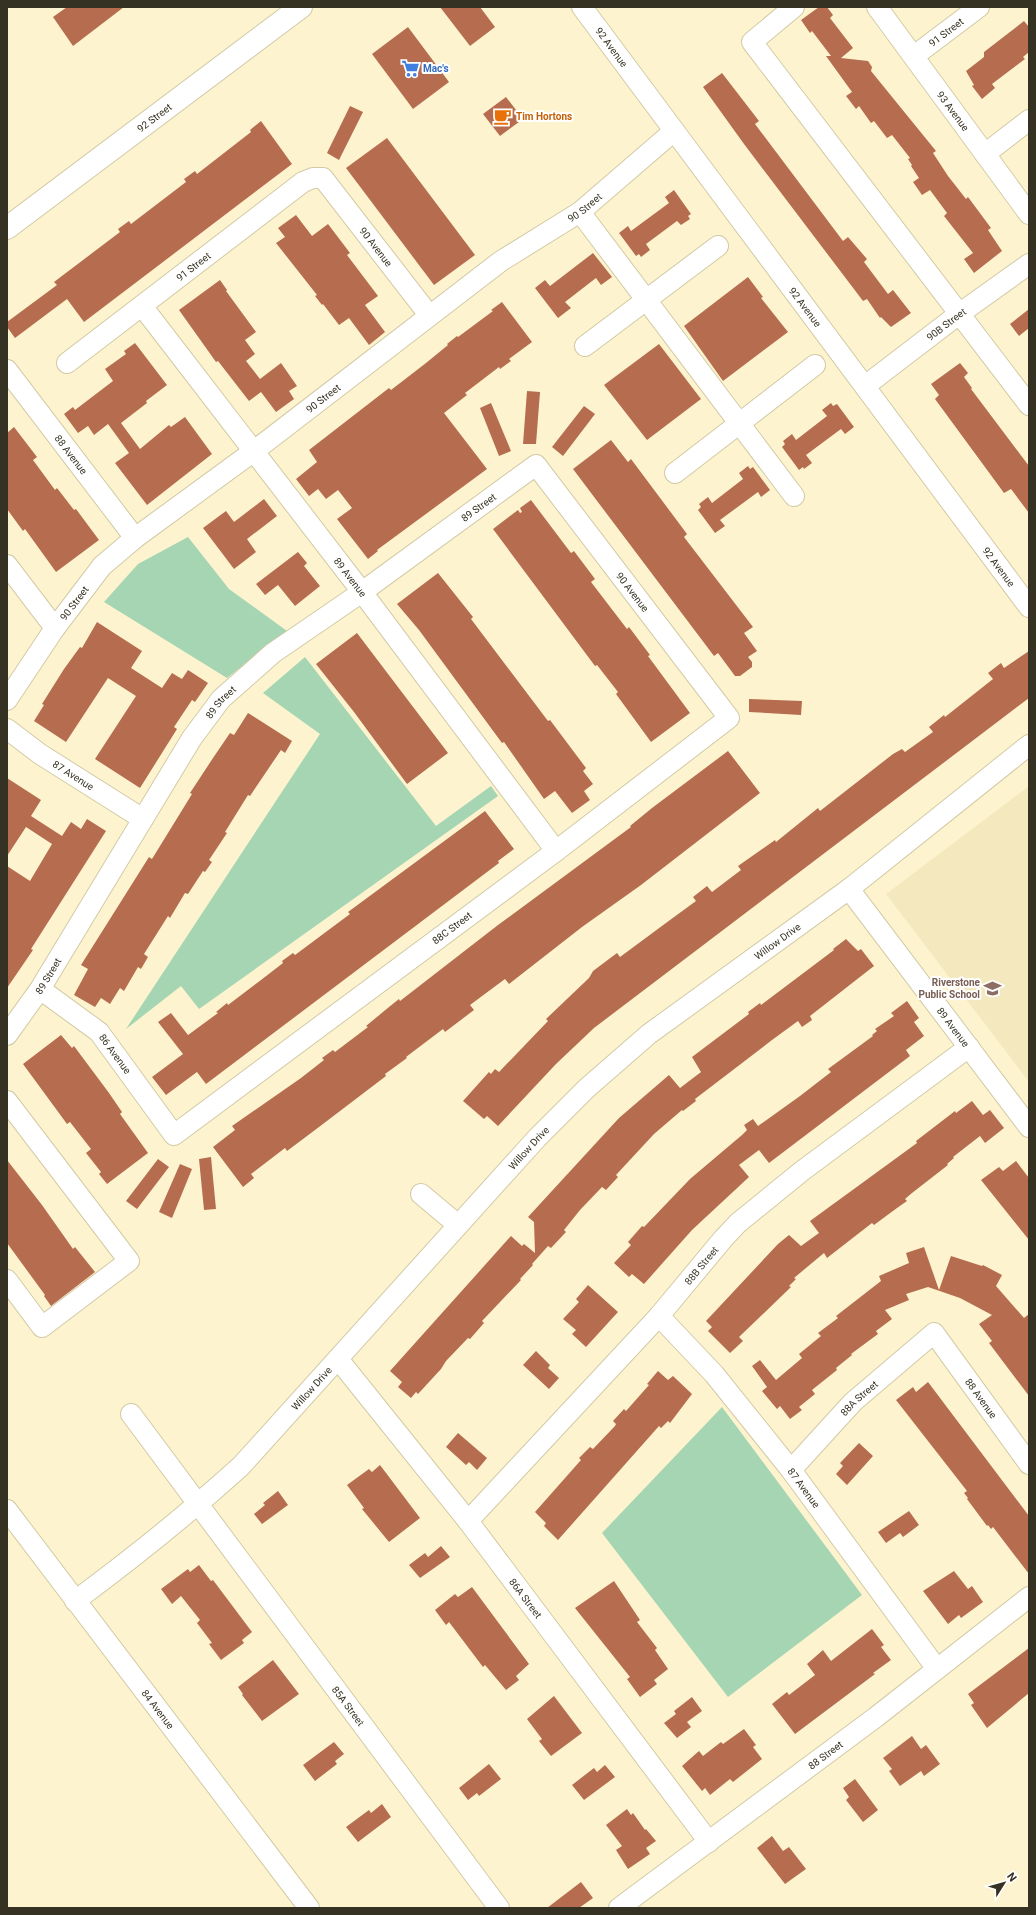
<svg xmlns="http://www.w3.org/2000/svg" width="1036" height="1915" font-family="Roboto,sans-serif">
  <style>
    .built { fill: #f4e9be }
    .park { fill: #a5d5b2 }
    .building { fill: #b66d4f }
    .lines { fill: none; stroke-linecap: round; stroke-linejoin: round }
    .minor-casing { stroke: #d2caa6; stroke-width: 22 }
    .major-casing { stroke: #d2caa6; stroke-width: 24 }
    .minor { stroke: #fff; stroke-width: 20 }
    .major { stroke: #fff; stroke-width: 22 }
    .labels { text-anchor: middle; dominant-baseline: central; stroke-width: 4; stroke-linejoin: round; paint-order: stroke }
    .street-label { font-size: 10px; fill: #353123; stroke: #fff }
    .shop-label { font-size: 10px; font-weight: bold; fill: #366cbe; stroke: #fff; text-anchor: start }
    .food-label { font-size: 10px; font-weight: bold; fill: #c56008; stroke: #fff; text-anchor: start }
    .education-label { font-size: 10px; font-weight: bold; fill: #785e54; stroke: #fff; text-anchor: end }
  </style>
  <rect width="100%" height="100%" fill="#fdf4cf"/>
  <polygon class="built" points="1029,786 1029,1082 886,894"/>
  <g class="park">
    <polygon points="188,537 229,589 287,631 227,678 104,602 138,564"/>
    <polygon points="305,657 436,826 491,786 498,796 199,1009 181,986 126,1029 320,734 263,693"/>
    <polygon points="722,1407 862,1595 728,1697 602,1533"/>
  </g>
  <g class="building">
    <polygon points="67,7 124,7 73,46 53,17"/>
    <polygon points="440,7 480,7 495,27 470,46"/>
    <polygon points="819,7 827,7 833,15 830,18 853,48 841,58 868,61 872,67 871,71 936,151 933,153 948,176 966,199 968,197 991,228 988,230 1002,251 974,273 964,259 973,253 944,216 947,213 930,190 922,195 913,182 919,178 911,166 912,165 908,159 910,158 892,135 887,138 874,121 871,123 859,106 856,109 846,96 852,92 826,56 831,56 812,31 810,33 801,20"/>
    <polygon points="1024,21 1029,27 1029,52 1023,57 1025,59 992,84 995,88 982,99 972,86 974,85 966,71 984,57 984,52"/>
    <polygon points="408,27 449,82 413,109 372,54"/>
    <polygon points="722,73 759,121 755,124 843,241 848,237 867,259 864,262 888,294 893,290 911,313 891,327 881,317 880,318 867,299 863,301 744,144 703,87"/>
    <polygon points="506,97 523,119 500,136 483,114"/>
    <polygon points="350,106 363,112 339,160 327,153"/>
    <polygon points="261,121 292,164 84,322 67,299 15,338 7,327 7,322 57,285 54,282 120,232 118,229 129,221 131,224 186,182 184,179 195,171 197,174 251,132 250,130"/>
    <polygon points="387,138 475,255 434,285 346,168"/>
    <polygon points="674,190 691,214 688,216 690,219 681,225 677,221 646,244 650,250 641,257 639,254 636,256 619,233 628,226 631,231 669,203 665,197"/>
    <polygon points="296,215 312,236 328,224 350,253 347,255 378,296 365,305 385,332 369,345 349,318 339,325 323,304 322,305 315,296 317,295 276,243 285,237 278,228"/>
    <polygon points="593,253 612,277 601,285 596,278 565,302 571,308 558,318 535,288 545,280 550,286"/>
    <polygon points="748,277 763,297 761,298 788,332 723,381 684,326"/>
    <polygon points="220,280 227,290 226,291 256,332 245,340 255,354 246,361 260,379 281,363 297,386 289,391 294,399 276,412 261,392 249,401 218,361 216,362 179,310"/>
    <polygon points="502,302 532,342 509,359 511,361 500,369 499,367 465,393 467,395 444,413 487,469 377,550 378,551 368,559 337,519 352,508 338,490 326,499 318,489 309,496 296,479 317,462 309,450 389,388 391,390 426,363 448,345 447,344 457,336 458,337 493,311 491,310"/>
    <polygon points="1029,309 1029,328 1019,336 1010,324"/>
    <polygon points="135,343 167,385 146,401 147,403 121,423 140,449 169,425 171,427 185,417 212,454 147,505 115,463 129,453 108,424 94,435 88,426 78,433 64,414 73,407 75,410 113,381 105,369 126,354 124,351"/>
    <polygon points="659,344 701,399 647,440 604,385"/>
    <polygon points="960,363 968,373 964,377 972,388 971,389 1029,466 1029,513 1011,489 1004,493 935,399 939,395 931,384"/>
    <polygon points="527,391 540,392 536,444 523,444"/>
    <polygon points="491,403 511,451 499,456 480,408"/>
    <polygon points="831,403 833,406 837,404 854,427 845,434 841,429 806,455 812,463 804,469 803,467 799,470 782,447 785,444 783,441 792,434 796,440 827,416 822,410"/>
    <polygon points="584,406 595,414 563,456 552,447"/>
    <polygon points="14,427 37,457 33,460 55,490 57,488 74,510 76,509 99,540 56,572 25,529 23,531 7,509 7,433"/>
    <polygon points="611,440 628,462 631,459 687,534 684,537 753,627 744,633 757,651 748,657 752,662 752,667 740,676 735,676 718,653 714,656 573,469"/>
    <polygon points="748,466 750,469 753,467 770,490 761,497 758,492 720,520 725,526 715,533 698,510 701,507 699,504 708,497 712,503 743,479 739,473"/>
    <polygon points="264,499 277,516 247,539 256,552 234,569 203,528 226,511 234,522"/>
    <polygon points="531,500 571,553 574,551 595,579 591,582 627,629 629,627 650,655 648,656 690,713 651,742 616,694 618,692 597,665 595,666 493,529 518,510 520,513 522,512 520,508"/>
    <polygon points="298,552 307,563 304,566 320,586 295,606 278,585 265,595 256,584"/>
    <polygon points="438,573 473,617 471,619 548,721 550,720 586,768 583,771 593,784 584,791 590,800 572,813 555,791 544,799 504,742 502,743 419,630 397,604"/>
    <polygon points="97,622 142,651 131,668 162,688 172,673 182,679 188,670 208,683 195,702 192,700 174,727 177,729 140,788 95,759 136,696 108,678 66,742 34,721 44,705 42,704 64,669 80,647 82,648"/>
    <polygon points="357,633 448,753 407,784 354,712 316,664"/>
    <polygon points="1029,651 1029,698 594,1028 556,1064 498,1126 487,1116 484,1119 463,1101 489,1072 491,1074 495,1069 499,1072 548,1021 546,1019 589,978 593,971 617,953 620,957 670,920 696,901 693,897 707,886 712,892 741,870 738,866 775,840 776,842 818,808 820,811 893,754 902,749 905,752 933,732 929,727 944,715 945,717 993,679 988,673 1001,663 1004,668"/>
    <polygon points="749,699 802,701 801,715 749,712"/>
    <polygon points="248,713 292,741 285,753 281,750 250,796 248,795 225,832 227,833 209,860 212,862 205,872 203,871 188,894 185,893 170,918 168,916 144,954 148,957 141,969 138,967 124,991 120,988 110,1004 101,998 95,1007 74,995 88,969 81,965 149,857 152,859 192,794 190,793 213,758 230,733 234,735"/>
    <polygon points="728,751 760,793 641,885 582,927 509,984 505,979 470,1005 474,1010 445,1032 443,1029 406,1057 407,1058 385,1074 386,1076 319,1127 287,1151 285,1148 251,1174 254,1178 243,1187 213,1147 235,1130 232,1126 301,1078 324,1060 322,1058 333,1050 335,1052 368,1027 366,1026 389,1007 399,999 400,1001 498,925 631,827 630,826 652,808"/>
    <polygon points="7,778 41,800 31,816 62,836 71,822 81,829 87,819 106,831 31,949 33,950 7,988 7,866 30,881 52,844 26,827 7,856"/>
    <polygon points="485,811 514,849 498,861 499,863 206,1084 197,1072 166,1095 152,1077 183,1054 158,1022 171,1013 188,1035 218,1013 216,1012 227,1003 228,1005 261,980 283,963 282,961 293,953 295,955 350,914 348,912"/>
    <polygon points="846,939 858,951 861,949 874,966 810,1016 812,1020 802,1027 798,1021 772,1040 695,1099 696,1101 683,1111 682,1110 654,1134 616,1175 618,1177 606,1190 602,1187 580,1210 564,1230 566,1232 551,1248 548,1246 532,1264 533,1265 520,1279 521,1280 482,1321 484,1323 470,1339 468,1338 446,1361 441,1369 418,1394 416,1392 411,1398 398,1387 402,1382 390,1371 511,1236 522,1246 524,1244 535,1253 534,1222 528,1217 619,1118 669,1075 680,1088 701,1072 692,1057 749,1014 748,1012 760,1003 761,1005 834,950 833,949"/>
    <polygon points="907,1001 919,1018 914,1022 924,1036 906,1050 910,1056 769,1163 759,1150 739,1165 749,1177 692,1230 644,1284 632,1274 629,1277 614,1263 631,1245 628,1242 642,1226 644,1227 690,1179 742,1135 747,1130 744,1125 753,1119 758,1126 800,1096 831,1072 828,1069 873,1036 872,1035 877,1031 875,1029 894,1016 891,1013"/>
    <polygon points="61,1035 72,1048 74,1046 109,1093 122,1112 120,1114 148,1153 107,1184 99,1174 101,1172 86,1153 91,1149 70,1122 67,1124 23,1064"/>
    <polygon points="972,1101 983,1115 990,1110 1004,1128 985,1143 980,1136 953,1157 954,1158 947,1164 948,1165 912,1193 905,1199 907,1201 897,1208 874,1225 872,1223 827,1258 824,1253 794,1278 796,1279 789,1286 791,1287 739,1337 743,1341 730,1353 708,1331 712,1327 706,1321 778,1244 789,1235 801,1246 819,1233 810,1221 917,1143 916,1141 955,1111 956,1113"/>
    <polygon points="211,1157 216,1209 204,1210 199,1159"/>
    <polygon points="158,1159 169,1167 137,1209 126,1201"/>
    <polygon points="7,1160 42,1205 73,1249 75,1247 95,1272 51,1306 44,1296 45,1295 7,1243"/>
    <polygon points="1016,1161 1029,1178 1029,1240 981,1180 999,1167 1003,1171"/>
    <polygon points="180,1164 192,1169 172,1218 159,1212"/>
    <polygon points="924,1247 939,1290 951,1256 982,1266 983,1265 1002,1275 996,1286 1024,1318 1029,1314 1029,1396 989,1343 992,1341 979,1324 992,1315 960,1298 928,1287 906,1294 909,1300 885,1310 892,1319 876,1331 878,1334 851,1354 852,1355 836,1368 837,1370 812,1390 815,1394 799,1407 802,1410 790,1419 780,1406 777,1409 762,1391 767,1387 752,1366 760,1360 776,1380 802,1358 799,1354 821,1336 818,1333 838,1318 836,1316 881,1281 879,1276 909,1263 906,1253"/>
    <polygon points="588,1285 618,1312 586,1347 572,1334 576,1330 563,1319 579,1302 576,1299"/>
    <polygon points="536,1351 550,1365 548,1368 559,1378 549,1389 523,1365"/>
    <polygon points="658,1371 668,1380 673,1376 692,1394 670,1423 668,1421 661,1428 659,1426 558,1540 544,1526 546,1523 535,1512 581,1460 579,1458 590,1447 593,1449 615,1426 616,1424 613,1421 624,1409 626,1411 649,1385 647,1384"/>
    <polygon points="928,1382 1029,1516 1029,1574 993,1527 991,1529 988,1525 987,1526 967,1499 968,1498 964,1493 967,1491 896,1400 913,1387 916,1392"/>
    <polygon points="458,1433 487,1458 477,1470 469,1462 466,1465 446,1447"/>
    <polygon points="859,1443 873,1456 847,1485 836,1474 843,1466 840,1463"/>
    <polygon points="380,1465 420,1518 389,1542 362,1509 364,1508 347,1485 369,1469 372,1472"/>
    <polygon points="278,1491 288,1505 262,1524 254,1514 265,1505 263,1503"/>
    <polygon points="909,1511 919,1525 903,1537 900,1533 886,1543 878,1532"/>
    <polygon points="441,1546 450,1557 420,1578 409,1565 425,1553 428,1557"/>
    <polygon points="199,1565 211,1581 213,1580 252,1632 242,1640 244,1643 221,1660 209,1644 212,1643 197,1623 200,1620 181,1596 172,1604 161,1589 188,1569 190,1572"/>
    <polygon points="954,1571 968,1589 972,1586 983,1602 961,1618 959,1615 948,1624 923,1591"/>
    <polygon points="614,1581 640,1620 637,1622 657,1648 655,1650 668,1669 654,1680 657,1684 640,1697 627,1679 630,1677 575,1608"/>
    <polygon points="472,1587 529,1664 516,1676 519,1680 506,1690 485,1665 483,1667 449,1622 446,1625 435,1610 455,1594 458,1597"/>
    <polygon points="872,1629 884,1645 881,1647 891,1660 873,1673 875,1674 795,1734 772,1704 787,1692 789,1695 815,1675 807,1664 823,1650 831,1661"/>
    <polygon points="1029,1648 1029,1693 987,1728 971,1705 974,1703 968,1694"/>
    <polygon points="273,1660 299,1694 262,1721 242,1695 243,1694 238,1687"/>
    <polygon points="554,1696 582,1733 551,1756 539,1741 542,1739 527,1719"/>
    <polygon points="692,1697 702,1711 687,1722 691,1727 677,1738 664,1723 676,1714 674,1711"/>
    <polygon points="744,1729 756,1745 753,1747 762,1759 733,1782 730,1779 710,1795 705,1788 702,1791 682,1766 699,1751 703,1756 721,1742 723,1744"/>
    <polygon points="912,1736 921,1749 926,1745 940,1764 924,1776 921,1771 900,1786 889,1771 892,1769 883,1758"/>
    <polygon points="334,1742 344,1754 335,1761 337,1764 315,1781 303,1765"/>
    <polygon points="489,1764 501,1779 479,1796 477,1793 468,1800 459,1788"/>
    <polygon points="605,1765 615,1777 584,1800 572,1785 594,1768 597,1772"/>
    <polygon points="855,1779 878,1810 863,1822 846,1800 849,1797 843,1788"/>
    <polygon points="382,1804 391,1817 358,1842 346,1827 369,1810 371,1813"/>
    <polygon points="627,1809 631,1815 633,1813 645,1830 646,1829 656,1841 646,1848 650,1854 628,1869 616,1850 622,1846 606,1825"/>
    <polygon points="772,1836 783,1851 789,1847 806,1869 785,1884 757,1848"/>
    <polygon points="581,1882 593,1898 579,1908 547,1908"/>
  </g>
  <g class="lines">
    <defs>
      <g id="minor">
        <path id="s1" d="M582,7L1029,607"/>
        <polyline points="794,7 752,42 1029,405"/>
        <path id="s2" d="M877,7L1029,214"/>
        <path id="s3" d="M914,56L979,7"/>
        <polyline points="985,154 1029,120"/>
        <polyline points="580,212 794,496"/>
        <path id="s4" d="M142,306L362,592L556,851"/>
        <polyline points="585,346 718,246"/>
        <path id="s5" d="M67,363L303,182L313,178H323L429,315"/>
        <path id="s6" d="M7,370L135,538"/>
        <path id="s7" d="M865,386L959,314L1029,264"/>
        <polyline points="675,473 815,365"/>
        <polyline points="7,565 55,628"/>
        <path id="s8" d="M7,700L55,628L102,566L135,538L254,451L501,261L580,212L674,131"/>
        <path id="s9" d="M7,729L40,754L143,819"/>
        <path id="s10" d="M849,889L1029,1127"/>
        <path id="s11" d="M7,1035L40,989L192,738L221,699L273,653L362,592L536,465L729,718L556,851L174,1135L99,1032L40,989"/>
        <polyline points="7,1101 129,1261 42,1327 7,1280"/>
        <polyline points="421,1194 458,1225"/>
        <path id="s12" d="M659,1316L714,1374L791,1470L937,1669"/>
        <path id="s13" d="M338,1359L468,1521L709,1842"/>
        <path id="s14" d="M131,1414L499,1908"/>
        <path id="s15" d="M791,1470L853,1402L934,1333L1029,1464"/>
        <path id="s16" d="M7,1510L309,1908"/>
        <path id="s17" d="M468,1521L659,1316L723,1239L738,1223L802,1171L969,1047"/>
        <path id="s18" d="M75,1601C133,1558 188,1514 241,1466L537,1138L587,1088L649,1034L849,889L1029,745"/>
        <path id="s19" d="M619,1908L876,1717L1029,1597"/>
      </g>
      <g id="major">
        <path id="s20" d="M7,228L301,7"/>
      </g>
    </defs>
    <use href="#minor" class="minor-casing"/>
    <use href="#major" class="major-casing"/>
    <use href="#minor" class="minor"/>
    <use href="#major" class="major"/>
  </g>
  <defs>
    <symbol id="supermarket-bare" viewBox="-9 -9 18 18"><path d="M-6-5.5h2.5l.6 2H6L4.5 2H-2.5L-4.4-4H-6ZM-1.5 3.2a1.3 1.3 0 1 0 .1 0ZM3 3.2a1.3 1.3 0 1 0 .1 0Z" fill="#3f7fe0" stroke="#fff" stroke-width="2.5" paint-order="stroke"/></symbol>
    <symbol id="cafe-bare" viewBox="-9 -9 18 18"><path d="M-5.5-4.5H6V0H3Q3 3.5 0 3.5H-2.5Q-5.5 3.5-5.5 0ZM3-3.2v2h1.7v-2ZM-6 4.5H4V6H-6Z" fill="#e8710a" stroke="#fff" stroke-width="2.5" paint-order="stroke"/></symbol>
    <symbol id="school-bare" viewBox="-9 -9 18 18"><path d="M0-5L7-2L0 1L-7-2ZM-4 1L0 2.5L4 1V4Q0 6-4 4Z" fill="#8d6e63" stroke="#fff" stroke-width="2.5" paint-order="stroke"/></symbol>
  </defs>
  <g fill-rule="evenodd">
    <use href="#supermarket-bare" x="398" y="56" width="25" height="25"/>
    <use href="#cafe-bare" x="490" y="104" width="25" height="25"/>
    <use href="#school-bare" x="980" y="976" width="25" height="25"/>
  </g>
  <g class="labels">
    <g class="street-label">
      <text stroke="none"><textPath href="#s3" startOffset="40">91 Street</textPath></text>
      <text stroke="none"><textPath href="#s1" startOffset="50">92 Avenue</textPath></text>
      <text stroke="none"><textPath href="#s2" startOffset="129">93 Avenue</textPath></text>
      <text stroke="none"><textPath href="#s20" startOffset="184">92 Street</textPath></text>
      <text stroke="none"><textPath href="#s8" startOffset="766">90 Street</textPath></text>
      <text stroke="none"><textPath href="#s5" startOffset="405">90 Avenue</textPath></text>
      <text stroke="none"><textPath href="#s5" startOffset="159">91 Street</textPath></text>
      <text stroke="none"><textPath href="#s1" startOffset="374">92 Avenue</textPath></text>
      <text stroke="none"><textPath href="#s7" startOffset="102">90B Street</textPath></text>
      <text stroke="none"><textPath href="#s8" startOffset="442">90 Street</textPath></text>
      <text stroke="none"><textPath href="#s6" startOffset="106">88 Avenue</textPath></text>
      <text stroke="none"><textPath href="#s11" startOffset="720">89 Street</textPath></text>
      <text stroke="none"><textPath href="#s1" startOffset="698">92 Avenue</textPath></text>
      <text stroke="none"><textPath href="#s4" startOffset="342">89 Avenue</textPath></text>
      <text stroke="none"><textPath href="#s11" startOffset="951">90 Avenue</textPath></text>
      <text stroke="none"><textPath href="#s8" startOffset="118">90 Street</textPath></text>
      <text stroke="none"><textPath href="#s11" startOffset="396">89 Street</textPath></text>
      <text stroke="none"><textPath href="#s9" startOffset="81">87 Avenue</textPath></text>
      <text transform="translate(452 928) rotate(-37)">88C Street</text>
      <text stroke="none"><textPath href="#s18" startOffset="967">Willow Drive</textPath></text>
      <text stroke="none"><textPath href="#s11" startOffset="72">89 Street</textPath></text>
      <text stroke="none"><textPath href="#s10" startOffset="173">89 Avenue</textPath></text>
      <text transform="translate(115 1054) rotate(54)">86 Avenue</text>
      <text stroke="none"><textPath href="#s18" startOffset="643">Willow Drive</textPath></text>
      <text stroke="none"><textPath href="#s17" startOffset="346">88B Street</textPath></text>
      <text stroke="none"><textPath href="#s18" startOffset="319">Willow Drive</textPath></text>
      <text stroke="none"><textPath href="#s15" startOffset="99">88A Street</textPath></text>
      <text stroke="none"><textPath href="#s15" startOffset="279">88 Avenue</textPath></text>
      <text stroke="none"><textPath href="#s12" startOffset="225">87 Avenue</textPath></text>
      <text stroke="none"><textPath href="#s13" startOffset="304">86A Street</textPath></text>
      <text stroke="none"><textPath href="#s14" startOffset="364">85A Street</textPath></text>
      <text stroke="none"><textPath href="#s16" startOffset="250">84 Avenue</textPath></text>
      <text stroke="none"><textPath href="#s19" startOffset="257">88 Street</textPath></text>
    </g>
    <g class="shop-label">
      <text x="423" y="68">Mac's</text>
    </g>
    <g class="food-label">
      <text x="516" y="116">Tim Hortons</text>
    </g>
    <g class="education-label">
      <text x="980" y="982">Riverstone<tspan x="980" dy="12">Public School</tspan></text>
    </g>
  </g>
  <rect width="1036" height="1915" fill="none" stroke="#353123" stroke-width="16"/>
  <g transform="translate(1004 1883) rotate(53)" stroke="#ffffff" stroke-width="3" paint-order="stroke">
  <path d="M0-3L7 15L0 10L-7 15Z" fill="#353123"/>
  <text y="-6" font-size="11" font-weight="bold" text-anchor="middle" fill="#353123">N</text>
  </g>
</svg>
